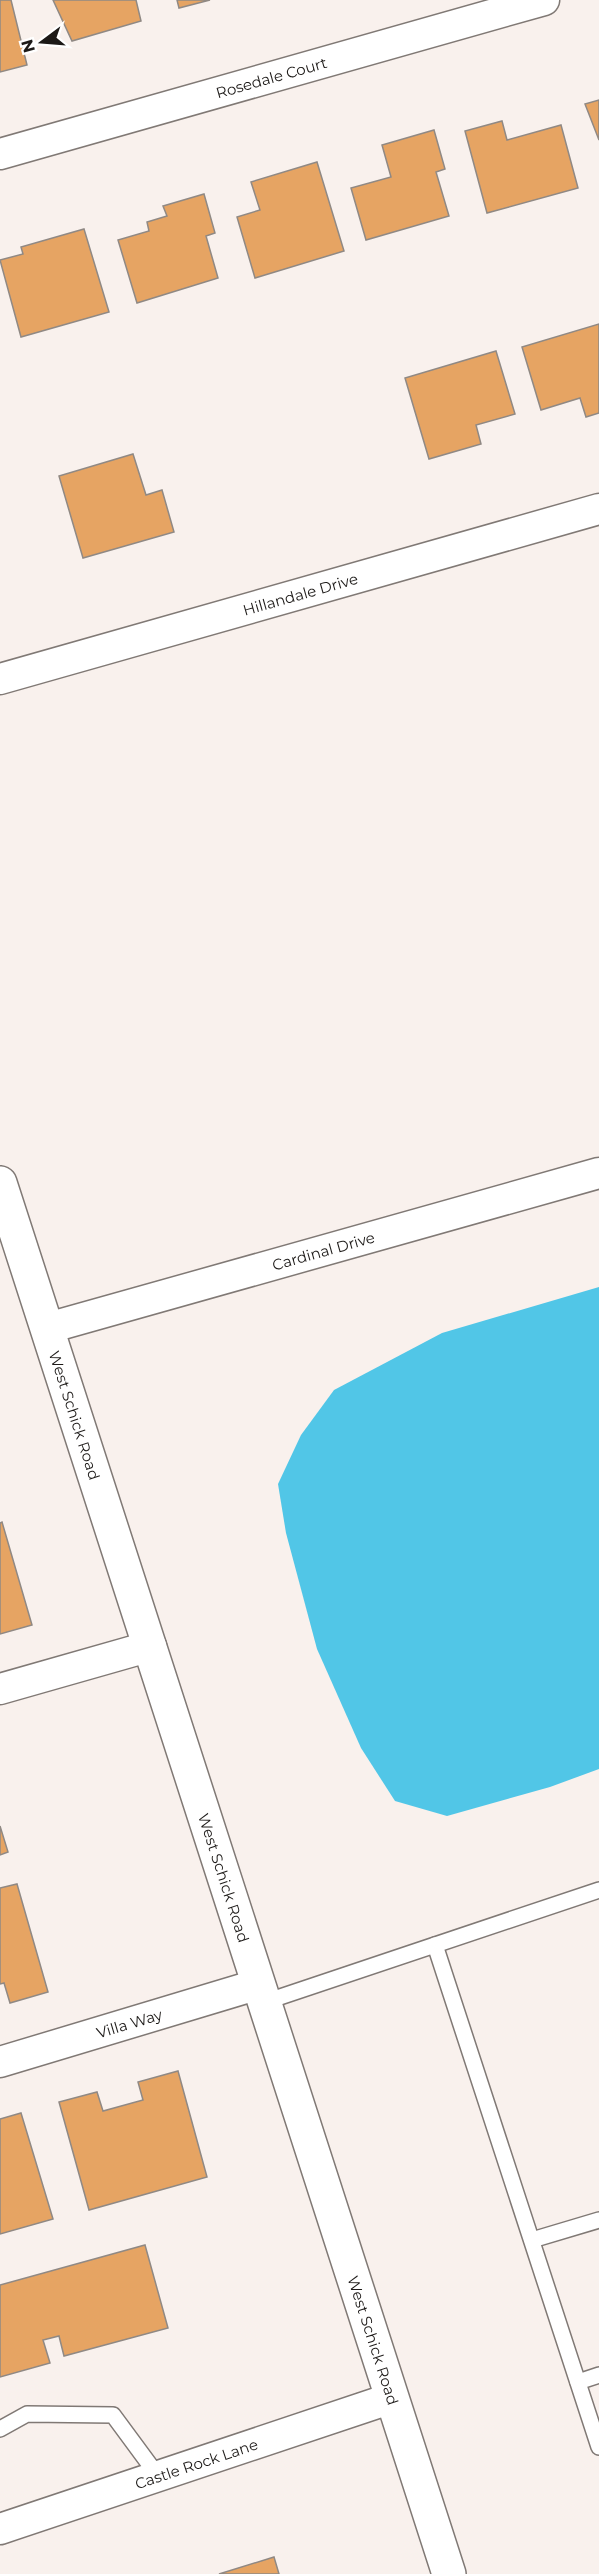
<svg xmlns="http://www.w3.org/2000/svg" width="599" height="2574" font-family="Montserrat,sans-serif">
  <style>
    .water { fill: #51c6e7 }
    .building { fill: #e6a463; stroke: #908984; stroke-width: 1.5 }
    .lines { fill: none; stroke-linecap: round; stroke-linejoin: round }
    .lane-casing { stroke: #807975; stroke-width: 18 }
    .street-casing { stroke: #807975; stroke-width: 33 }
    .secondary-casing { stroke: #807975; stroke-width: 36 }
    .lane { stroke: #fff; stroke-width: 15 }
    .street { stroke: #fff; stroke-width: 30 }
    .secondary { stroke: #fff; stroke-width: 33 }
    .labels { text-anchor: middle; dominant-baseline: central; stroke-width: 4.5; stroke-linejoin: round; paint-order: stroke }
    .street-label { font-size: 15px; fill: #1c1917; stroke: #fff }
  </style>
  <rect width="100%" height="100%" fill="#f9f1ed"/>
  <polygon class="water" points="599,1287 599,1769 550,1787 447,1816 395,1801 361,1748 317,1649 286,1533 278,1484 301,1435 334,1390 442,1333"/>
  <g class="building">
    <polygon points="0,0 11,0 27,65 0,72"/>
    <polygon points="53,0 136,0 141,21 72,41"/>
    <polygon points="177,0 210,0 179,8"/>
    <polygon points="599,100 599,140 585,104"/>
    <polygon points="502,121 507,140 561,125 578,188 487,213 465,131"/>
    <polygon points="434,130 445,169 436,172 449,216 366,240 351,188 391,177 382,145"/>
    <polygon points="317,162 344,251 255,278 237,217 260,210 251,182"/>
    <polygon points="204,194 215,233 206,236 218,278 137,303 118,240 149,231 147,222 167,216 163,206"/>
    <polygon points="84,229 109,312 21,337 0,260 23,254 21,247"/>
    <polygon points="599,324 599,413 586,417 580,398 541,410 522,347"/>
    <polygon points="496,351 515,414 476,425 481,444 429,459 405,378"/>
    <polygon points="133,454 146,495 162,490 174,532 83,558 59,476"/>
    <polygon points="2,1522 32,1625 0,1634 0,1523"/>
    <polygon points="0,1826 8,1852 0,1855"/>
    <polygon points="17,1884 48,1992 10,2003 4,1983 0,1984 0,1888"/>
    <polygon points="178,2071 207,2177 89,2210 59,2102 97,2092 103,2111 143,2100 138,2082"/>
    <polygon points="21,2113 53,2219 0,2234 0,2119"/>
    <polygon points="145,2245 168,2328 64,2356 59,2336 43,2340 50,2363 0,2377 0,2285"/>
    <polygon points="274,2557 279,2574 219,2574"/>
  </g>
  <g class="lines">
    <defs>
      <g id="lane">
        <polyline points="435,1945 599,2447"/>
        <polyline points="265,2002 599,1890"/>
        <polyline points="532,2240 599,2220"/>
        <polyline points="578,2382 599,2375"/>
        <polyline points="0,2429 27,2414 113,2415 158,2476"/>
      </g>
      <g id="street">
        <path id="s1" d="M0,154L544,0"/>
        <path id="s2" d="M0,679L599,509"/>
        <path id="s3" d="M48,1328L599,1173"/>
        <polyline points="0,1689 151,1646"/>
        <path id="s4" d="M0,2062L259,1984"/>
        <path id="s5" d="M0,2529L392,2398"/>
      </g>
      <g id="secondary">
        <path id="s6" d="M0,1183L449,2574"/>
      </g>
    </defs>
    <use href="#lane" class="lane-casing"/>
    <use href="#street" class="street-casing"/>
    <use href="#secondary" class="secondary-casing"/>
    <use href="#lane" class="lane"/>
    <use href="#street" class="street"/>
    <use href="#secondary" class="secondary"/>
  </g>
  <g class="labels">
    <g class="street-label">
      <text stroke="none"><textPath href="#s1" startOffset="282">Rosedale Court</textPath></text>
      <text stroke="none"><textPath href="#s2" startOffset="312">Hillandale Drive</textPath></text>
      <text stroke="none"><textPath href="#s3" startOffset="286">Cardinal Drive</textPath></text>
      <text stroke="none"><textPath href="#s6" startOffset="244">West Schick Road</textPath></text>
      <text stroke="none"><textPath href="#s6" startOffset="730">West Schick Road</textPath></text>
      <text stroke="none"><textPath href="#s4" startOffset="135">Villa Way</textPath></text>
      <text stroke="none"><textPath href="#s6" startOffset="1216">West Schick Road</textPath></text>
      <text stroke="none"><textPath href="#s5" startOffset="207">Castle Rock Lane</textPath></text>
    </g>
  </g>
  <g transform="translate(42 42) rotate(254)" stroke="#ffffff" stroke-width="4.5" paint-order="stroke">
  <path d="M0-4.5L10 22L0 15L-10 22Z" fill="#1c1917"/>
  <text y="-9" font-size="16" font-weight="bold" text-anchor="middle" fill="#1c1917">N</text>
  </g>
</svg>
